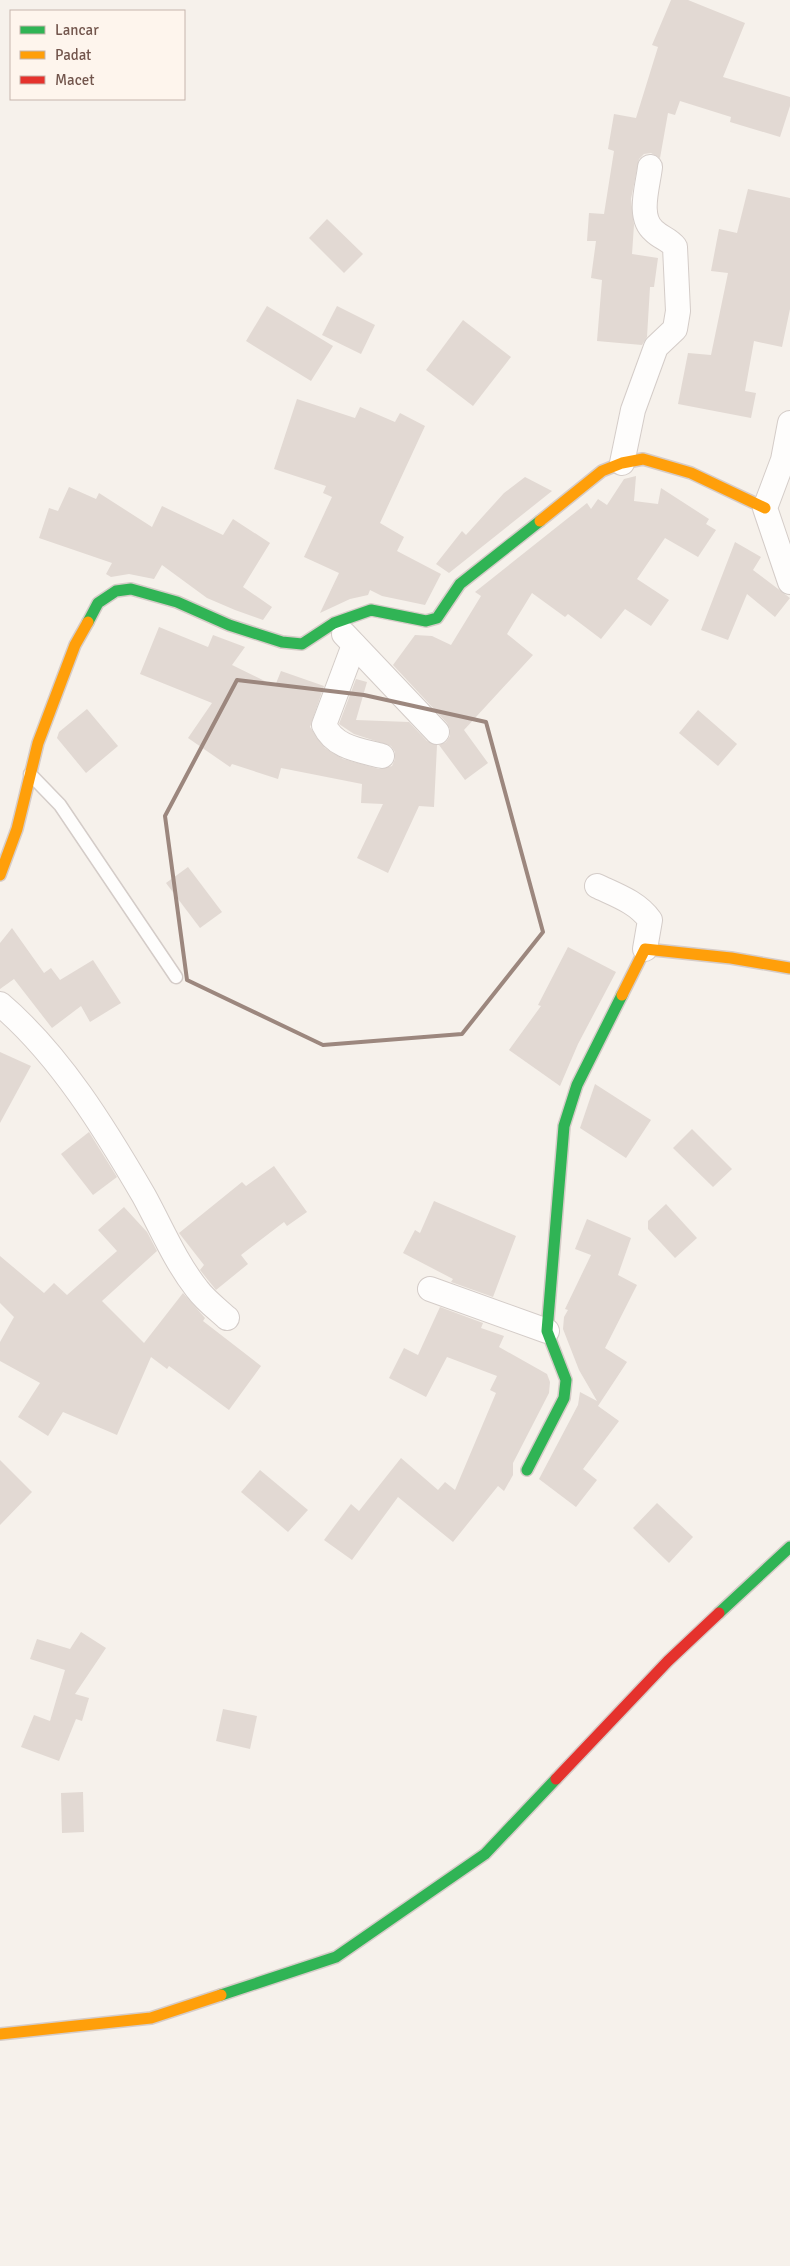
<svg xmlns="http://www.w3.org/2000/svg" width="790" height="2266" font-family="Signika,sans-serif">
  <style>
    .building { fill: #e2d9d3 }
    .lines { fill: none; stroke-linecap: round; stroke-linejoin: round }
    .lane-casing { stroke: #d4ccc8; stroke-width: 15 }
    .street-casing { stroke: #d4ccc8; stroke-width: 26 }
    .fast-casing { stroke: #d6ccc8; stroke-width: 14 }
    .slow-casing { stroke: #d6ccc8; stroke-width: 14 }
    .jam-casing { stroke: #d6ccc8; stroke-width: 14 }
    .lane { stroke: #fefdfc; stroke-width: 12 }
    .street { stroke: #fefdfc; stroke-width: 24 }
    .fast { stroke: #30b455; stroke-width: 11 }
    .slow { stroke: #ff9f0a; stroke-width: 11 }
    .jam { stroke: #e5322d; stroke-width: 11 }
    .marked { fill: none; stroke: #9c877e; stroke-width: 4; stroke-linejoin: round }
  </style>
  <rect width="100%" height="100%" fill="#f6f1eb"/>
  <g class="building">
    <polygon points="671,0 688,0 745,23 723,77 790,97 790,106 780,137 730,122 731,117 680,101 675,115 668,113 660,158 651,153 644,154 639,159 631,199 634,225 632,254 658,258 654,287 650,287 647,337 642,345 597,341 602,280 591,278 596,241 587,241 589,213 604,214 614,151 608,149 614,114 636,118 658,47 652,45"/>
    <polygon points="748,189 790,198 790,309 782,347 754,341 745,391 756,393 751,418 678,404 688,353 711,355 728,273 711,271 719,229 737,233"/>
    <polygon points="327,219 363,254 344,273 309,238"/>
    <polygon points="267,306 333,346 311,381 246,341"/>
    <polygon points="337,306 375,325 361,354 322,335"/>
    <polygon points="463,320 511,357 473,406 426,370"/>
    <polygon points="297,399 355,418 360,407 395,422 400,413 425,426 380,523 404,537 397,551 441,574 425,605 382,596 370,590 368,595 350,599 320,613 339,573 304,557 332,497 323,493 326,486 274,469"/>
    <polygon points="636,476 634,501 658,504 661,488 709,519 706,524 716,530 698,557 665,538 637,579 669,600 651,626 625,609 601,639 568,614 565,617 532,593 507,634 533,655 464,730 488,763 465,780 439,745 446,742 450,736 450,729 447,723 393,665 415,635 432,636 451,645 481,596 475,592 587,503 591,509 598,499 607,505 624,479"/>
    <polygon points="525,477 552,491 449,573 436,564 462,531 466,535 504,493"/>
    <polygon points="69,487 96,499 99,493 152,527 162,506 223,535 233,519 270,543 243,587 272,607 263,620 235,610 207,598 162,565 154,579 129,574 111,577 106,574 112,563 39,538 49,508 58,511"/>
    <polygon points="735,542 761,557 753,570 790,598 775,617 747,594 728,640 701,630"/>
    <polygon points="159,627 208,647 213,635 245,647 232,665 275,686 281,671 324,686 310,727 325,748 343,759 379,769 392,766 395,759 395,752 391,746 354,734 339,724 356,679 367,682 356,720 409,722 427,741 437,745 434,807 419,806 388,873 357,858 383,804 361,803 362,784 281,768 278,779 232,764 230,767 188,738 212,703 140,674"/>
    <polygon points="87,709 118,746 86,773 57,738 59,732"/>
    <polygon points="698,710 737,744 718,766 679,733"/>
    <polygon points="188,867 222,912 200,928 166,883"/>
    <polygon points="12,928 44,973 51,968 60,980 93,960 121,1003 90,1022 81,1006 52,1028 14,979 0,989 0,943"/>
    <polygon points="568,947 616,972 578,1044 560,1086 509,1050 541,1006 538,1005"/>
    <polygon points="0,1052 31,1066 0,1123"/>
    <polygon points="595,1084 651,1120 626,1158 580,1128"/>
    <polygon points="692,1129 732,1169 713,1187 673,1148"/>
    <polygon points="89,1132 117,1177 93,1195 61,1154"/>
    <polygon points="274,1166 307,1212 287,1226 284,1222 241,1255 248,1264 216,1290 200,1270 204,1265 179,1233 242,1182 246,1186"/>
    <polygon points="434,1201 516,1236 493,1297 451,1282 453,1279 403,1253 415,1230 420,1233"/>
    <polygon points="666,1204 697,1238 675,1258 648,1229 648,1221"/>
    <polygon points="124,1207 147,1232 157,1251 102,1301 144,1343 183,1293 205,1318 203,1321 261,1366 229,1410 169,1366 167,1369 151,1357 117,1435 63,1412 48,1436 18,1417 40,1383 0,1361 0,1342 14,1317 0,1303 0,1256 44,1293 54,1283 67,1295 117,1251 98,1230"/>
    <polygon points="587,1219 631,1238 618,1275 637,1285 605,1348 627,1362 598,1406 619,1421 583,1469 597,1480 576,1507 539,1479 578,1405 580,1392 597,1401 579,1370 563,1329 564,1317 568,1310 565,1309 591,1255 575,1249"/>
    <polygon points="440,1307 483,1323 481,1328 504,1336 499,1347 547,1374 550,1382 549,1393 513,1463 513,1475 504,1491 498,1486 453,1542 398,1497 352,1560 324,1540 351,1504 359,1511 401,1458 438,1490 445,1482 455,1490 496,1393 490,1390 497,1376 447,1357 426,1397 389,1378 404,1348 418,1355"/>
    <polygon points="0,1460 32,1492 0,1525"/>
    <polygon points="260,1470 308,1510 288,1532 241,1492"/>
    <polygon points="657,1503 693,1537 669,1563 633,1528"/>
    <polygon points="81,1632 106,1648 75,1694 89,1698 82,1721 76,1719 59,1761 21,1747 34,1715 50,1721 65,1670 30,1659 37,1639 70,1649"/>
    <polygon points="223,1709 257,1716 250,1749 216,1741"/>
    <polygon points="83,1792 84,1832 62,1833 61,1793"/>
  </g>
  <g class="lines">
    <defs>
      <polyline id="lane" points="30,774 60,805 176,977"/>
      <g id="street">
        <polyline points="790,423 783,460 765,508 790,582"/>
        <path d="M622,463L633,410L656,347L675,329L678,311L675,247C669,239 661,238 654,231C637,217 648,186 650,167"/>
        <polyline points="344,634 437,732"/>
        <path d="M354,645L324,725C335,748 359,750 382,756"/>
        <path d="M597,886C616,895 637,902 650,920L645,949"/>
        <path d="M0,1004C60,1055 105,1129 144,1196C161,1227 175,1261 197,1289C205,1300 217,1309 227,1318"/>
        <polyline points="430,1289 547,1331"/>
      </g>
      <g id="fast">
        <polyline points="88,622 98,603 116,591 131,589 177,602 229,625 282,642 302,644 334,623 371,610 426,621 437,618 460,584 540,521"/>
        <polyline points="527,1470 564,1398 566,1380 547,1331 564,1126 577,1085 622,995"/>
        <polyline points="719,1613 790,1547"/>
        <polyline points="221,1995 336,1957 485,1854 556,1779"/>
      </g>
      <g id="slow">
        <polyline points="540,521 602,471 622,463 643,459 691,473 765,508"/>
        <polyline points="0,875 17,829 38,743 75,645 88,622"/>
        <polyline points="622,995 645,949 731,958 790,968"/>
        <polyline points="0,2034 151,2018 221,1995"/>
      </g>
      <polyline id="jam" points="556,1779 668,1661 719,1613"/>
    </defs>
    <use href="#lane" class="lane-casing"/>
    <use href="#street" class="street-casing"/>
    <use href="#fast" class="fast-casing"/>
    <use href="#slow" class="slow-casing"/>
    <use href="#jam" class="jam-casing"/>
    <use href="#lane" class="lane"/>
    <use href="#street" class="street"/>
    <use href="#fast" class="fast"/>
    <use href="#slow" class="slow"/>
    <use href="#jam" class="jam"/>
  </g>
  <path class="marked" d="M237,680L364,695L486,722L543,932L462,1034L323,1045L187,980L165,816Z"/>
  <rect x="10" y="10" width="175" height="90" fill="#fef5ed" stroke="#c6b5ad"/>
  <rect x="20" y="26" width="25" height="8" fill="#30b455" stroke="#c6b5ad"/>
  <text x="55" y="35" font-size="15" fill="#73564d">Lancar</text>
  <rect x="20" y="51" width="25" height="8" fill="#ff9f0a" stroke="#c6b5ad"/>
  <text x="55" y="60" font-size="15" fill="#73564d">Padat</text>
  <rect x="20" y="76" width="25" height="8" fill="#e5322d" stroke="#c6b5ad"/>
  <text x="55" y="85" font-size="15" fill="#73564d">Macet</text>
</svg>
